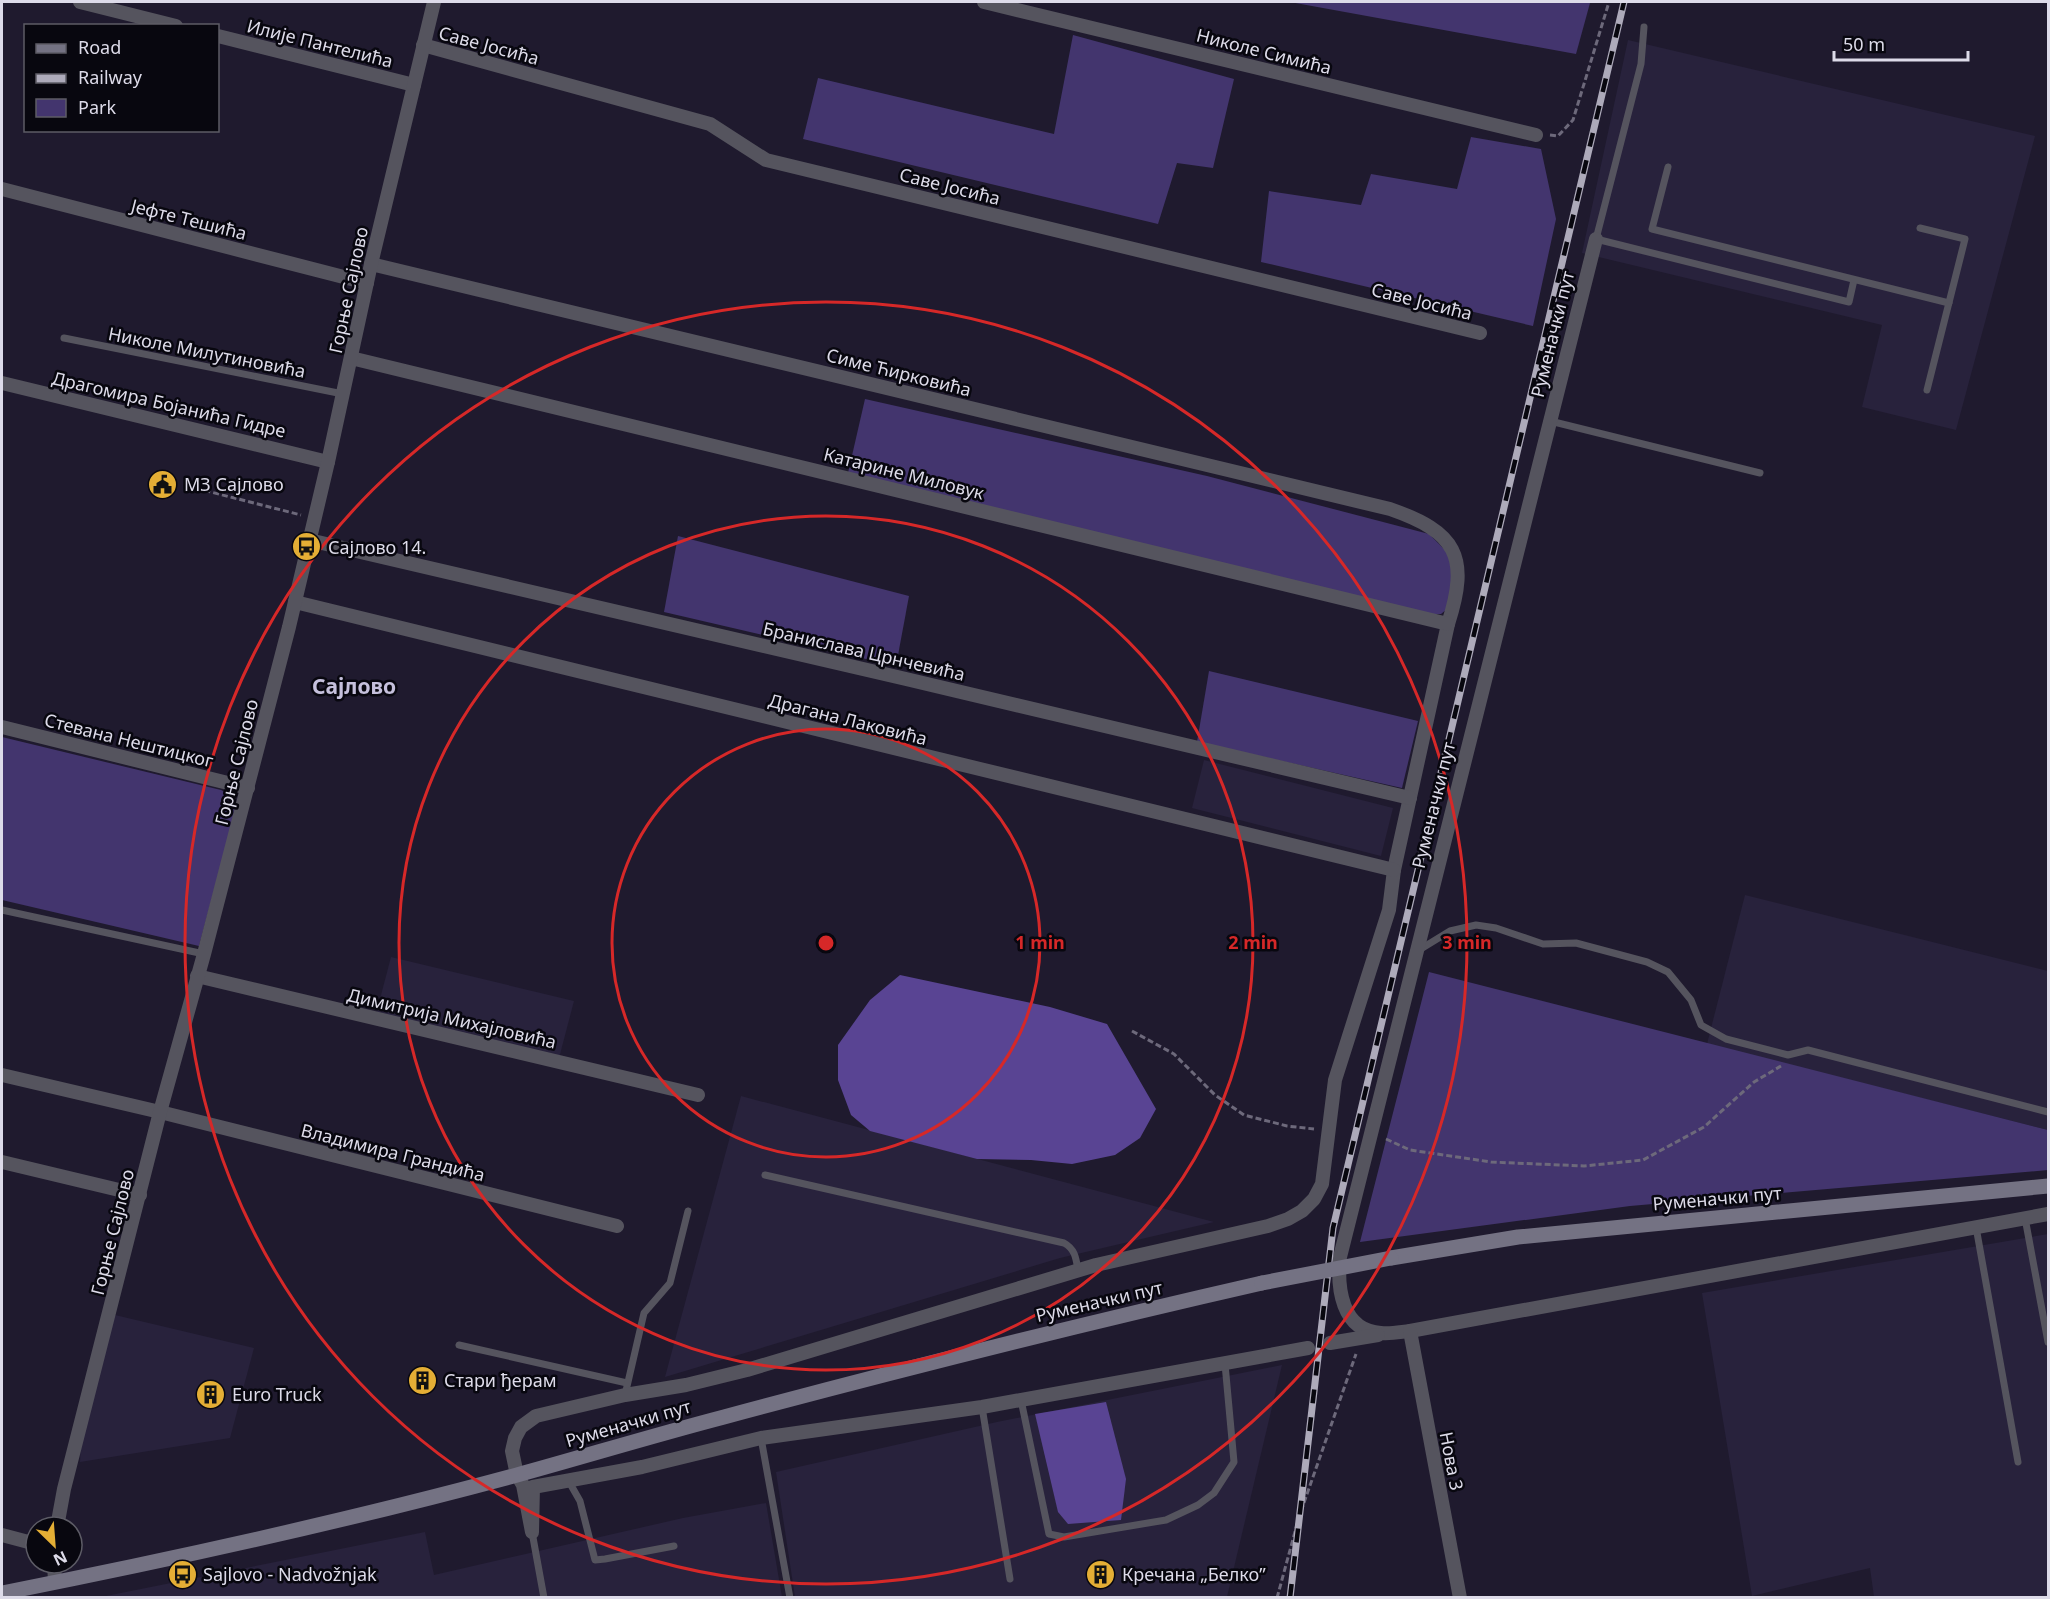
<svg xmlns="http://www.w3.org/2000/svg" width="2050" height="1599" font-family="'Noto Sans',sans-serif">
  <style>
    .built { fill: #28223c }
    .green { fill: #43356e }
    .forest { fill: #594493 }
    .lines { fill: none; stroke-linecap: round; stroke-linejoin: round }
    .path { stroke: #6d697b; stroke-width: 3; stroke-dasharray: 6 3; stroke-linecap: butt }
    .service { stroke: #55545e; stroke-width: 7 }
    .minor { stroke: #55545e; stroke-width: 14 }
    .secondary { stroke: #747283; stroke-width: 15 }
    .rail-casing { stroke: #adaaba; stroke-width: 7 }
    .rail { stroke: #08070f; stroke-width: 4.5; stroke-dasharray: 14; stroke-linecap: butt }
    .secondary-bridge { stroke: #747283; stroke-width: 15 }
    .ring { fill: none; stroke: #d62828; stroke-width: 3 }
    .labels { text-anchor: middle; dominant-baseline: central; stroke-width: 5; stroke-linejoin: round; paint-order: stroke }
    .street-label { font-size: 18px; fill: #dddbe9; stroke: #08070f }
    .poi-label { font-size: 18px; fill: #dddbe9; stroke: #08070f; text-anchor: start }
    .quarter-label { font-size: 21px; font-weight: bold; fill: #c5c0dc; stroke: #08070f }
    .centre { fill: #d62828; stroke: #08070f; stroke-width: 3 }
    .ring-label { font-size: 18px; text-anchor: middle; font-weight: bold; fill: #d62828; stroke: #08070f; stroke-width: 5; stroke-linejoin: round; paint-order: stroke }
  </style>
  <rect width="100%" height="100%" fill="#1f1a2e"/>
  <g class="built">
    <polygon points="1628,40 2035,136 1956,430 1862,407 1882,325 1582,253"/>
    <polygon points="1204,760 1393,808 1381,856 1192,808"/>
    <polygon points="1745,895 2048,971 2048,1130 1707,1044"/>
    <polygon points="391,957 574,1001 558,1062 375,1018"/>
    <polygon points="741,1096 1214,1222 1060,1258 665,1377"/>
    <polygon points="2048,1234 2048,1597 1874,1597 1870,1568 1752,1596 1702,1293"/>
    <polygon points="115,1315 254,1348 230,1438 80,1462 81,1438"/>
    <polygon points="1282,1365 1227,1597 795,1597 776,1472 997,1422"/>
    <polygon points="766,1503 782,1597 96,1598 425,1532 434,1575 683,1518"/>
  </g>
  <g class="green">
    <polygon points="1290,2 1586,2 1590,3 1576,54"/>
    <polygon points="1073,35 1234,79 1213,168 1177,163 1158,224 803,139 818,78 1054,134"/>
    <polygon points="1471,137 1541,149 1556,219 1533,326 1261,262 1269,191 1361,205 1371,174 1457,189"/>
    <polygon points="865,399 1207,476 1429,534 1448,553 1454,582 1447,609 1441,614 1432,614 848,473"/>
    <polygon points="678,536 909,596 896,666 664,612"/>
    <polygon points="1209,671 1418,721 1402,788 1197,742"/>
    <polygon points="2,737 221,790 231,795 236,808 199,946 2,900"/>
    <polygon points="1429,972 2048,1130 2048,1170 1630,1206 1360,1242"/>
  </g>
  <g class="forest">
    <polygon points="900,975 1050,1007 1107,1024 1156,1109 1140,1138 1115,1155 1072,1164 1031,1160 977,1159 870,1131 851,1115 838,1080 838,1045 870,1000"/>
    <polygon points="1106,1402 1126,1479 1121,1520 1068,1524 1058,1512 1035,1414"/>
  </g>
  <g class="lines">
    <g class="path">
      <polyline points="1550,135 1558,136 1573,120 1609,2"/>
      <polyline points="187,486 301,515"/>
      <polyline points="1132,1031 1174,1054 1215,1095 1244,1115 1287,1126 1314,1129"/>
      <polyline points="1386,1139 1410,1150 1491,1162 1584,1166 1643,1160 1704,1127 1754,1082 1781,1066"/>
      <polyline points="1277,1598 1299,1517 1356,1354"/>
    </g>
    <g class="service">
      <polyline points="1644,27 1641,64 1596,239 1849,302 1854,280"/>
      <polyline points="1668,167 1652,229 1949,303"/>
      <polyline points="1920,228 1965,239 1927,390"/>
      <polyline points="64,338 343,394"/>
      <polyline points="1550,421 1760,473"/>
      <polyline points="2,910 204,954"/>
      <polyline points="1419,950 1450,931 1476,925 1496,928 1543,944 1576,943 1647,962 1668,972 1691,1000 1701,1025 1726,1039 1788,1055 1808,1050 2048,1112"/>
      <path d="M765,1175L1064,1243C1075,1249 1076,1258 1078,1270"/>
      <polyline points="2025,1218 2048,1342"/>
      <polyline points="1976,1227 2018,1462"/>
      <polyline points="459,1345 627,1383"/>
      <polyline points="625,1395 644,1313 670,1283 688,1211"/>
      <polyline points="1021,1400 1049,1534 1064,1537 1166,1520 1198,1505 1214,1493 1234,1462 1225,1364"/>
      <polyline points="982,1407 1010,1579"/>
      <polyline points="761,1438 790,1598"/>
      <polyline points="568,1480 580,1501 595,1560 605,1559 674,1546"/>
      <polyline points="532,1532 544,1598"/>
    </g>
    <g class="minor">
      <polyline points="80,2 176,26"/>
      <polyline points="984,2 1536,135"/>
      <polyline points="218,36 414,85"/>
      <polyline points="423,45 710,124 766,160 1480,333"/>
      <polyline points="2,189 367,283"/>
      <path d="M1596,239L1340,1257C1337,1287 1341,1331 1381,1333C1391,1334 1400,1332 1410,1331L2048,1214"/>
      <path d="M371,264L1390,509C1456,532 1470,556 1448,624L1394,870L1389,910L1335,1080L1322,1184L1314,1199L1302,1211L1288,1219L1268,1226L1096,1265L747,1370L686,1385L625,1395L536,1416L521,1427L515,1438L512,1451L517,1475L523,1485L532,1532L533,1487L642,1467L761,1438L982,1407L1308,1348"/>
      <polyline points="351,358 1448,624"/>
      <polyline points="2,383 328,462"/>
      <polyline points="309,540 906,679 1410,798"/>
      <polyline points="295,602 1394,870"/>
      <polyline points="2,727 248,788"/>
      <polyline points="197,976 698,1095"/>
      <polyline points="2,1075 160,1112 617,1226"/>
      <polyline points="2,1162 140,1195"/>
      <polyline points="1410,1331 1460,1598"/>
      <polyline points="1330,1343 1378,1335"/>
      <polyline points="57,1527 64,1489 160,1112 204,954 289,627 328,462 371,264 434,2"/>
      <polyline points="2,1535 36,1544"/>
      <polyline points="54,1563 55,1582"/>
    </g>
    <g class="secondary">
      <polyline points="1391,1258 1518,1237 2048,1186"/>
      <path d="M2,1593C174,1559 347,1521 517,1475C586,1456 655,1435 724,1417C903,1369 1082,1324 1262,1283"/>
    </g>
    <defs>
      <polyline id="rail" points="1290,1598 1333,1228 1624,2"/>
    </defs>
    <use href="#rail" class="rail-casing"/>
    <use href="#rail" class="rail"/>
    <polyline class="secondary-bridge" points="1262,1283 1391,1258"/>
  </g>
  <g class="ring">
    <circle cx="826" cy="943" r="214"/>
    <circle cx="826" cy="943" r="427"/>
    <circle cx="826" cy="943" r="641"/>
  </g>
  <defs>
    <symbol id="civic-disc" viewBox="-11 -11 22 22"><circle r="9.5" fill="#e4ae35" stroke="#08070f"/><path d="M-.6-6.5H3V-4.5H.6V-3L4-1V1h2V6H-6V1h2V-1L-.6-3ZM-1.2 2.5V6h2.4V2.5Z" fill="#111"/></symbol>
    <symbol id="bus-disc" viewBox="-11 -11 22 22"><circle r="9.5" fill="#e4ae35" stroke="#08070f"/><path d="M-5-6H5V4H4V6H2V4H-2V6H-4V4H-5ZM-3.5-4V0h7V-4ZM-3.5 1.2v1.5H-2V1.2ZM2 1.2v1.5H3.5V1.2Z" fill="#111"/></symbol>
    <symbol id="building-disc" viewBox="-11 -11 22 22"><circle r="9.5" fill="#e4ae35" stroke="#08070f"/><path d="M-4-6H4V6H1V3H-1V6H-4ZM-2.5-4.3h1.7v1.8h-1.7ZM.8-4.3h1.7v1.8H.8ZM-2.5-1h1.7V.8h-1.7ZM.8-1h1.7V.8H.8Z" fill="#111"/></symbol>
  </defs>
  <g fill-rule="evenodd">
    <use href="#civic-disc" x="146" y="468" width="33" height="33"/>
    <use href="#bus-disc" x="290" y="530" width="33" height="33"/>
    <use href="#building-disc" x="406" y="1364" width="33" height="33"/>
    <use href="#building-disc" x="194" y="1378" width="33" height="33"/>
    <use href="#bus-disc" x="166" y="1558" width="33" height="33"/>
    <use href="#building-disc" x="1084" y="1558" width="33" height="33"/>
  </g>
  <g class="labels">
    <g class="street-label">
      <text transform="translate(320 43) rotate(14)">Илије Пантелића</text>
      <text transform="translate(489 45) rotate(15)">Саве Јосића</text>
      <text transform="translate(1264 51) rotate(14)">Николе Симића</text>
      <text transform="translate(950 186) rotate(14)">Саве Јосића</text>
      <text transform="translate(189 219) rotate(14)">Јефте Тешића</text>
      <text transform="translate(348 290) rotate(-78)">Горње Сајлово</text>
      <text transform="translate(1422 301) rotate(14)">Саве Јосића</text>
      <text transform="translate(1552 334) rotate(-76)">Руменачки пут</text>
      <text transform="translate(207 352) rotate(11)">Николе Милутиновића</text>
      <text transform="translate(899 372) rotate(14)">Симе Ћирковића</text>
      <text transform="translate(169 404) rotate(13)">Драгомира Бојанића Гидре</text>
      <text transform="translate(904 473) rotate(14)">Катарине Миловук</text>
      <text transform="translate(864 651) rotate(13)">Бранислава Црнчевића</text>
      <text transform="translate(848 719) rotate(14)">Драгана Лаковића</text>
      <text transform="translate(129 740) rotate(14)">Стевана Нештицког</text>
      <text transform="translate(236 762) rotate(-76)">Горње Сајлово</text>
      <text transform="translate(1433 805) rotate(-76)">Руменачки пут</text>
      <text transform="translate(452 1018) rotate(13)">Димитрија Михајловића</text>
      <text transform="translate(393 1152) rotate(14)">Владимира Грандића</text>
      <text transform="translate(1717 1198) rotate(-5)">Руменачки пут</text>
      <text transform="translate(112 1232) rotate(-76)">Горње Сајлово</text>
      <text transform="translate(1099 1301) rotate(-13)">Руменачки пут</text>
      <text transform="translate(628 1423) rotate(-16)">Руменачки пут</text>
      <text transform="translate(1452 1461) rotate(79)">Нова 3</text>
    </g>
    <g class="poi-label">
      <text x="184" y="484">МЗ Сајлово</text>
      <text x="328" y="547">Сајлово 14.</text>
      <text x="444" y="1380">Стари ђерам</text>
      <text x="232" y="1394">Euro Truck</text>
      <text x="203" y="1574">Sajlovo - Nadvožnjak</text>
      <text x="1122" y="1574">Кречана „Белко”</text>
    </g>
    <g class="quarter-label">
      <text x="354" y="686">Сајлово</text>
    </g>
  </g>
  <circle cx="826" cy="943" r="9" class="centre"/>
  <g class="ring-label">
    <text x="1040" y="949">1 min</text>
    <text x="1253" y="949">2 min</text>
    <text x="1467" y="949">3 min</text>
  </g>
  <rect width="2050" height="1599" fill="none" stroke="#dddbe9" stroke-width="6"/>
  <rect x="24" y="24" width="195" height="108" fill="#08070f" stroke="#5d5c66" stroke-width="1.5"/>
  <rect x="36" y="44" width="30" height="9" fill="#747283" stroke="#5d5c66" stroke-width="1.5"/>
  <text x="78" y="54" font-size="18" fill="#dddbe9">Road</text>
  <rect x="36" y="74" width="30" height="9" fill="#adaaba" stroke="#5d5c66" stroke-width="1.5"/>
  <text x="78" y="84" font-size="18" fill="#dddbe9">Railway</text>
  <rect x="36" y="99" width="30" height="18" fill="#43356e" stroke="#5d5c66" stroke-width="1.5"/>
  <text x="78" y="114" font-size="18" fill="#dddbe9">Park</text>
  <g transform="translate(54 1545) rotate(155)"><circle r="28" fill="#08070f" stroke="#5d5c66" stroke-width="1.5"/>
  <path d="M0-4.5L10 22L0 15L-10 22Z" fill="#e4ae35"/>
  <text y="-9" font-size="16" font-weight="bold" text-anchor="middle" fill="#dddbe9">N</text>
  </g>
  <path d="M1834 51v9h134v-9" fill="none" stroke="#dddbe9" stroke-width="3"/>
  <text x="1843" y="51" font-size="18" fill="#dddbe9" stroke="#08070f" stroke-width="4.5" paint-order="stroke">50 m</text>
</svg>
